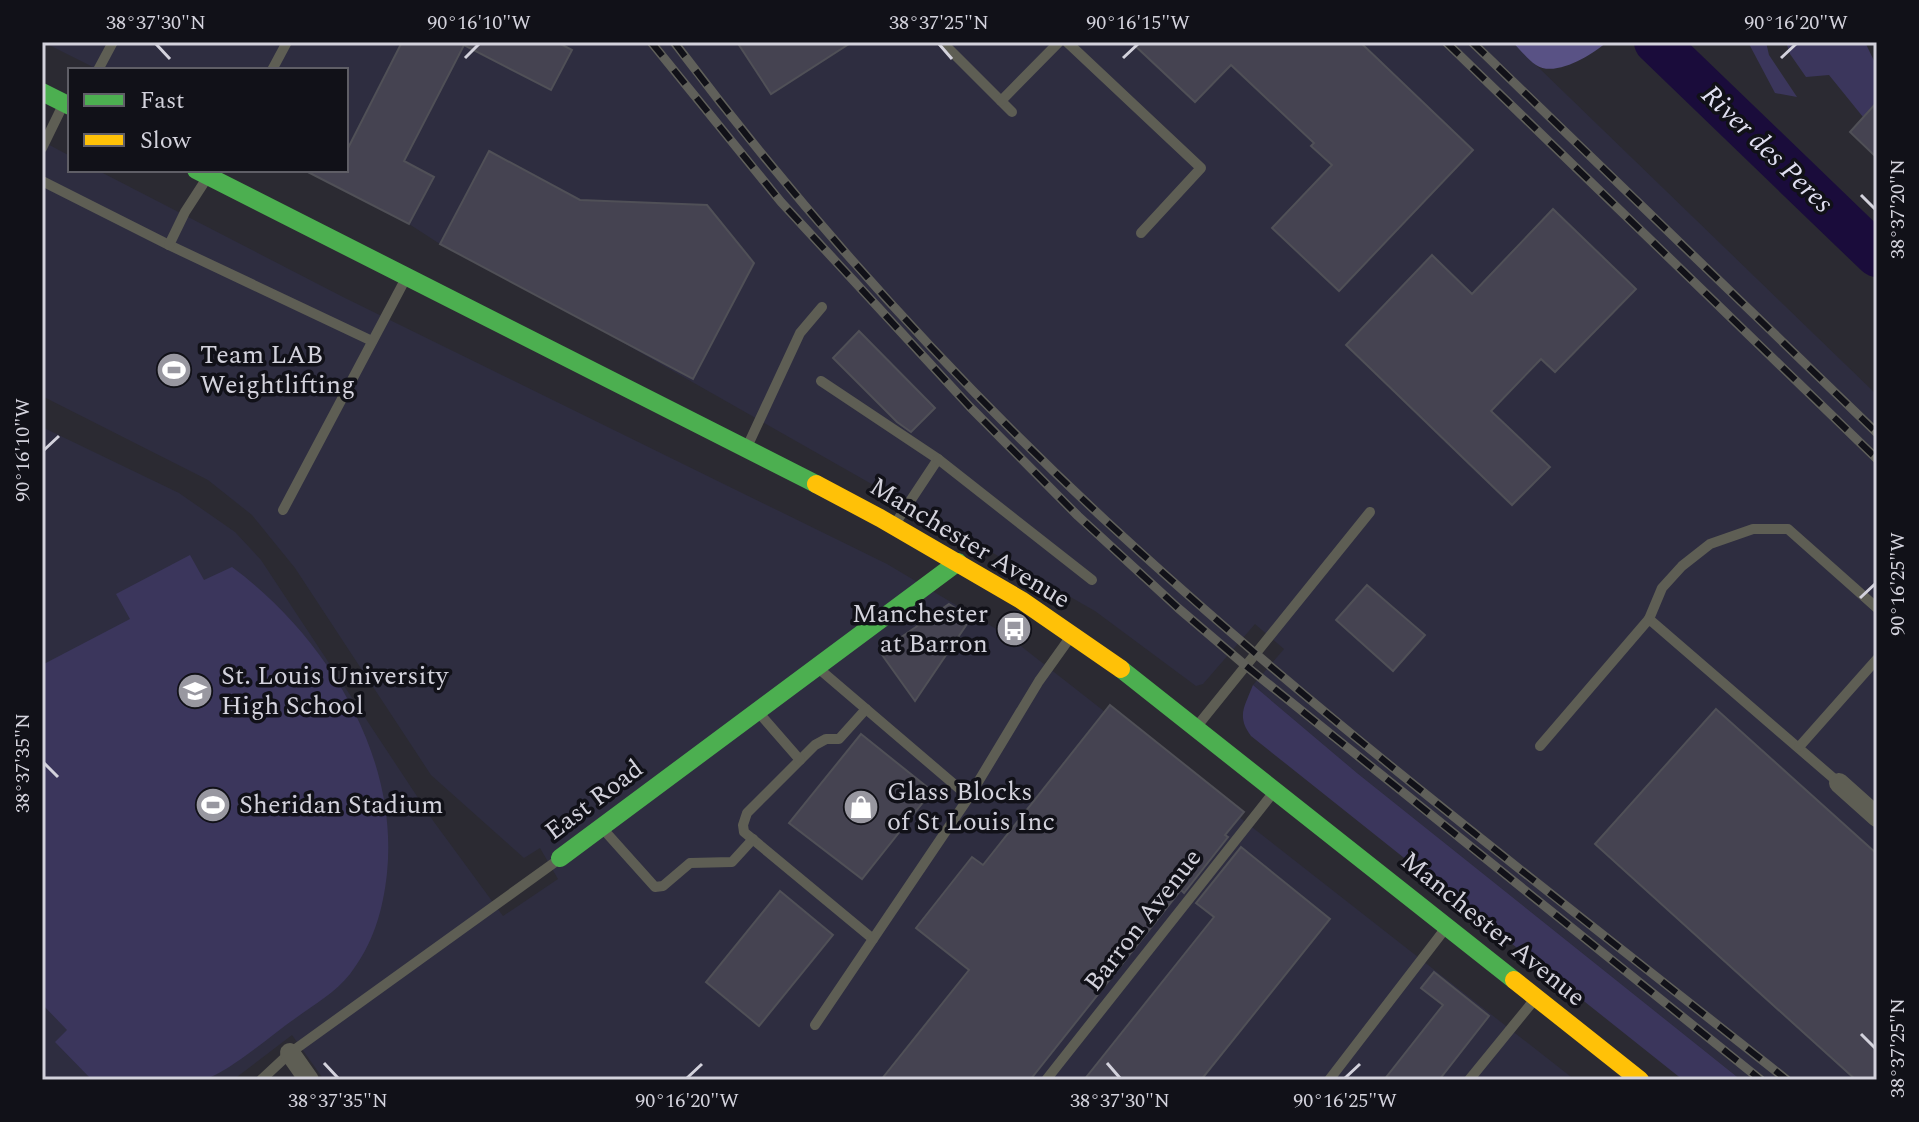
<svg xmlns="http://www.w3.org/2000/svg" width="1919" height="1122" font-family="Spectral,serif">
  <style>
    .built { fill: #2e2d40 }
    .green { fill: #3b365c }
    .forest { fill: #595285 }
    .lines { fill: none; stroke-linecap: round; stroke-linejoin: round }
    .river { stroke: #1a0c3b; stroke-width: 44 }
    .building { fill: #454351; stroke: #505057; stroke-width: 2 }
    .lane { stroke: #5e5e54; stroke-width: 10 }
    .street { stroke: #5e5e54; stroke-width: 20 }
    .fast { stroke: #4caf50; stroke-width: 18 }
    .slow { stroke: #ffc107; stroke-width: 18 }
    .rail-casing { stroke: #60605a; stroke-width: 9 }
    .rail { stroke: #111118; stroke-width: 6; stroke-dasharray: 18; stroke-linecap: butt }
    .ticks { fill: none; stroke: #d3d2dc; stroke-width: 3 }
    .labels { text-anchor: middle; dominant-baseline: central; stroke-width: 7; stroke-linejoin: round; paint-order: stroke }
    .poi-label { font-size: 26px; fill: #d3d2dc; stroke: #111118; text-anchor: start }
    .street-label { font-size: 26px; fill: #d3d2dc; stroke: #111118 }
    .water-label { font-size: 28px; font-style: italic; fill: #dfdef0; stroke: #111118 }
    .neatline { fill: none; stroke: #d3d2dc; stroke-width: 3 }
    .ticks-label { font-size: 20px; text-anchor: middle; fill: #d3d2dc }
  </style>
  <rect width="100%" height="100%" fill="#2b2a32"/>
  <g class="built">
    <polygon points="43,42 1512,42 1877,395 1877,1080 1741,1080 1357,773 1253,685 1284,649 1255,624 1203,684 1196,686 1095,611 490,267 440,244 409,224 303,170 346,170 346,70 99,70"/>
    <polygon points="42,141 70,156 70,170 97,170 343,297 887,564 1008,636 1575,1080 324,1080 292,1035 233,1080 42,1080 42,427 179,493 235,532 261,560 434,822 503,916 558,879 540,848 524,858 431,775 295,568 252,515 208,480 42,396"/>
  </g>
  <g class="green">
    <polygon points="1748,42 1766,42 1769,55 1797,97 1775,93"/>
    <polygon points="1786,42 1865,42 1877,67 1877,108 1874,106 1863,117 1829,75 1806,77 1790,54"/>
    <path d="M190,555L204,580L232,567C325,636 399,754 387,873C383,911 373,944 350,974C335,993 312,1006 293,1020C273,1034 224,1076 202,1080C192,1082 181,1080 172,1080C145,1080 119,1080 92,1080L55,1042L67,1030L42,1004V665L130,619L116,594Z"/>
    <path d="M1253,685L1357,773L1741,1080H1683L1251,736C1236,716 1245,706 1253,685Z"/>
  </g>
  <path class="forest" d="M1512,42H1607C1592,55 1555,78 1536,65C1527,59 1520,49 1512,42Z"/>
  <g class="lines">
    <polyline class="river" points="1656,42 1877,255"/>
  </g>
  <g class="building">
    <polygon points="402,42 557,42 572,50 551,90 464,45 404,161 434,177 409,224 304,170 346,170 346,152"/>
    <polygon points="737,42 852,42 771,94"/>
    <polygon points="1131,42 1360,42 1473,150 1339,291 1272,228 1332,165 1311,146 1314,143 1231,65 1195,102"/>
    <polygon points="1877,102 1877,158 1850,132"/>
    <polygon points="489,151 580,200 707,205 754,263 693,379 440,244"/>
    <polygon points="1553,209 1636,289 1555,372 1541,359 1491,411 1550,467 1512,505 1346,345 1432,255 1472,294"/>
    <polygon points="859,331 935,408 911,432 897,422 833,358"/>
    <polygon points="1367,585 1425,635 1393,671 1336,620"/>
    <polygon points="949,604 971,618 915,701 880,652"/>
    <polygon points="1110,705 1244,812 1225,835 1228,837 1184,893 1181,890 1030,1080 881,1080 969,970 916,928 972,857 983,865"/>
    <polygon points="1716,709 1877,854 1877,1080 1856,1080 1595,844"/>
    <polygon points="861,734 932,791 862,879 789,823"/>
    <polygon points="1241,847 1330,919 1201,1080 1084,1080 1214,917 1196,903"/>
    <polygon points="780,891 833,935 759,1026 706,982"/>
    <polygon points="1434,972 1489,1016 1439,1080 1384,1080 1443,1005 1421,988"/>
  </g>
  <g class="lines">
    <g class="lane">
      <polyline points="942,42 1012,112"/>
      <polyline points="1067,42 1201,168 1141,233"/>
      <polyline points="98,70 113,42"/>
      <polyline points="272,70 287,42"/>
      <polyline points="1001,101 1059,42"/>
      <polyline points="42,148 63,105"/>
      <polyline points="42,181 169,245 372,341"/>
      <polyline points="169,245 185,212 207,178"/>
      <polyline points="821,381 938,459 895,524"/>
      <polyline points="747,447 800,333 822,307"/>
      <polyline points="938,459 1092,580"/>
      <polyline points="283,510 406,278"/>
      <polyline points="1649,619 1662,588 1682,566 1710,544 1753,529 1788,529 1877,608"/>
      <polyline points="818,668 969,797"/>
      <polyline points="866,709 839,739 826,739 815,745 747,813 743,825 744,832 873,939"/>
      <polyline points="759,713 800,760"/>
      <polyline points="1198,725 1370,512"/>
      <polyline points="1540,746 1649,619 1839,783"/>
      <polyline points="1799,747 1877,659"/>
      <polyline points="603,829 655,887 663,886 690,863 732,862 753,839"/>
      <polyline points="815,1025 969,797 1039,681 1069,639"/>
      <polyline points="261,1080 290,1053 558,860"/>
      <polyline points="1046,1080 1273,793"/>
      <polyline points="1329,1080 1445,929"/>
      <polyline points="1469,1080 1535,999"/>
    </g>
    <g class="street">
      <polyline points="1839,783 1877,817"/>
      <polyline points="290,1053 309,1080"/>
    </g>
    <g class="fast">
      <polyline points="42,92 70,106"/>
      <polyline points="196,170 816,484"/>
      <polyline points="1121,669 1514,980"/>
      <polyline points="560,858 958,562"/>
    </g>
    <g class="slow">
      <polyline points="816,484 880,518 1021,600 1121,669"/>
      <polyline points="1514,980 1640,1080"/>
    </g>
    <defs>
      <g id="rail">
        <polyline points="651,42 781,202 970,407 1078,516 1178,608 1246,666 1761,1080"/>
        <path d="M674,42C803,213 948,374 1105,520C1321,720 1557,897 1787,1080"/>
        <polyline points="1446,42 1877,459"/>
        <polyline points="1472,42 1877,433"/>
      </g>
    </defs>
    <use href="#rail" class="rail-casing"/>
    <use href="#rail" class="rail"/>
  </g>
  <path class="ticks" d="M156,44L170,59M939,44L952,59M465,58L479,44M1123,58L1138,44M1781,58L1796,44M1861,195L1875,209M44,450L59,436M1860,598L1875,584M44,763L58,777M1861,1034L1875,1048M324,1063L338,1078M1107,1063L1120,1078M687,1078L702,1064M1345,1078L1360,1064"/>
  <defs>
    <symbol id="stadium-disc" viewBox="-11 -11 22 22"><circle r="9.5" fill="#9897a0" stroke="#111118"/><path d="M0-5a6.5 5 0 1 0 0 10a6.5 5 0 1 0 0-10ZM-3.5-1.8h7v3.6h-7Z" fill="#fff"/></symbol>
    <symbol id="bus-disc" viewBox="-11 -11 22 22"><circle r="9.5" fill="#9897a0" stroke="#111118"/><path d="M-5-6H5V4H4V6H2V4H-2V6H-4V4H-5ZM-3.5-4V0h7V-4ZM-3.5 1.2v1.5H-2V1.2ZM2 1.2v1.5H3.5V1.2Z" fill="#fff"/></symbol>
    <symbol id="school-disc" viewBox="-11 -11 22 22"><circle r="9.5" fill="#9897a0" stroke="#111118"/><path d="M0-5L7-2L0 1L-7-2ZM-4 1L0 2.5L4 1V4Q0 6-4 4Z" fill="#fff"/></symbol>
    <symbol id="shop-disc" viewBox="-11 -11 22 22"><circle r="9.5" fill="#9897a0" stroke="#111118"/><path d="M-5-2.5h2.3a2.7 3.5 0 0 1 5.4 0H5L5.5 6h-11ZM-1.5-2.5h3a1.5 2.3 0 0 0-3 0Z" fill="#fff"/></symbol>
  </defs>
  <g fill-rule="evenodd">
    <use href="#stadium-disc" x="154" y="350" width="40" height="40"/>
    <use href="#bus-disc" x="994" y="609" width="40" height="40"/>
    <use href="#school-disc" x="175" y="671" width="40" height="40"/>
    <use href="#stadium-disc" x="193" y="785" width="40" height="40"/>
    <use href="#shop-disc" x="841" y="787" width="40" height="40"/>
  </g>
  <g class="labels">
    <g class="poi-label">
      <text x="200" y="355">Team LAB<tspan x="200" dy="30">Weightlifting</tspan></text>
      <text x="988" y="614" text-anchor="end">Manchester<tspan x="988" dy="30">at Barron</tspan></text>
      <text x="221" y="676">St. Louis University<tspan x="221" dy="30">High School</tspan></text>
      <text x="887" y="792">Glass Blocks<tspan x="887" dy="30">of St Louis Inc</tspan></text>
      <text x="239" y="805">Sheridan Stadium</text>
    </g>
    <g class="street-label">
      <text transform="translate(970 543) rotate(31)">Manchester Avenue</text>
      <text transform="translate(594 800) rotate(-37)">East Road</text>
      <text transform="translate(1143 920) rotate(-52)">Barron Avenue</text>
      <text transform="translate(1493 929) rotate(39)">Manchester Avenue</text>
    </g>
    <g class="water-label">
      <text transform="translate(1767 149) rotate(44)">River des Peres</text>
    </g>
  </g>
  <rect width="1919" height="1122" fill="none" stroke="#111118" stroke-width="88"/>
  <rect x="68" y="68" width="280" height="104" fill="#111118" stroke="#5f5e66" stroke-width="2"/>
  <rect x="84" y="94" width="40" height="12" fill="#4caf50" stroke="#5f5e66" stroke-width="2"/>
  <text x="140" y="108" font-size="24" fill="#d3d2dc">Fast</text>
  <rect x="84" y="134" width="40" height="12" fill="#ffc107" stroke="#5f5e66" stroke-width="2"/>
  <text x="140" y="148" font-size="24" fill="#d3d2dc">Slow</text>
  <rect x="44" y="44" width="1831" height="1034" class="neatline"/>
  <g class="ticks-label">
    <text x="156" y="29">38°37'30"N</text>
    <text x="479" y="29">90°16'10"W</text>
    <text x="939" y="29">38°37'25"N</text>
    <text x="1138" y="29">90°16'15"W</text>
    <text x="1796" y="29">90°16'20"W</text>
    <text transform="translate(1897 209) rotate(-90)" y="7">38°37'20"N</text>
    <text transform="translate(22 450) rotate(-90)" y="7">90°16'10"W</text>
    <text transform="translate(1897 584) rotate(-90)" y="7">90°16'25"W</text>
    <text transform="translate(22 763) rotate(-90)" y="7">38°37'35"N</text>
    <text transform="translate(1897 1048) rotate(-90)" y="7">38°37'25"N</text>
    <text x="338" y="1107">38°37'35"N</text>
    <text x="687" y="1107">90°16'20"W</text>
    <text x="1120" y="1107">38°37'30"N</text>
    <text x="1345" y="1107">90°16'25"W</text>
  </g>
</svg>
